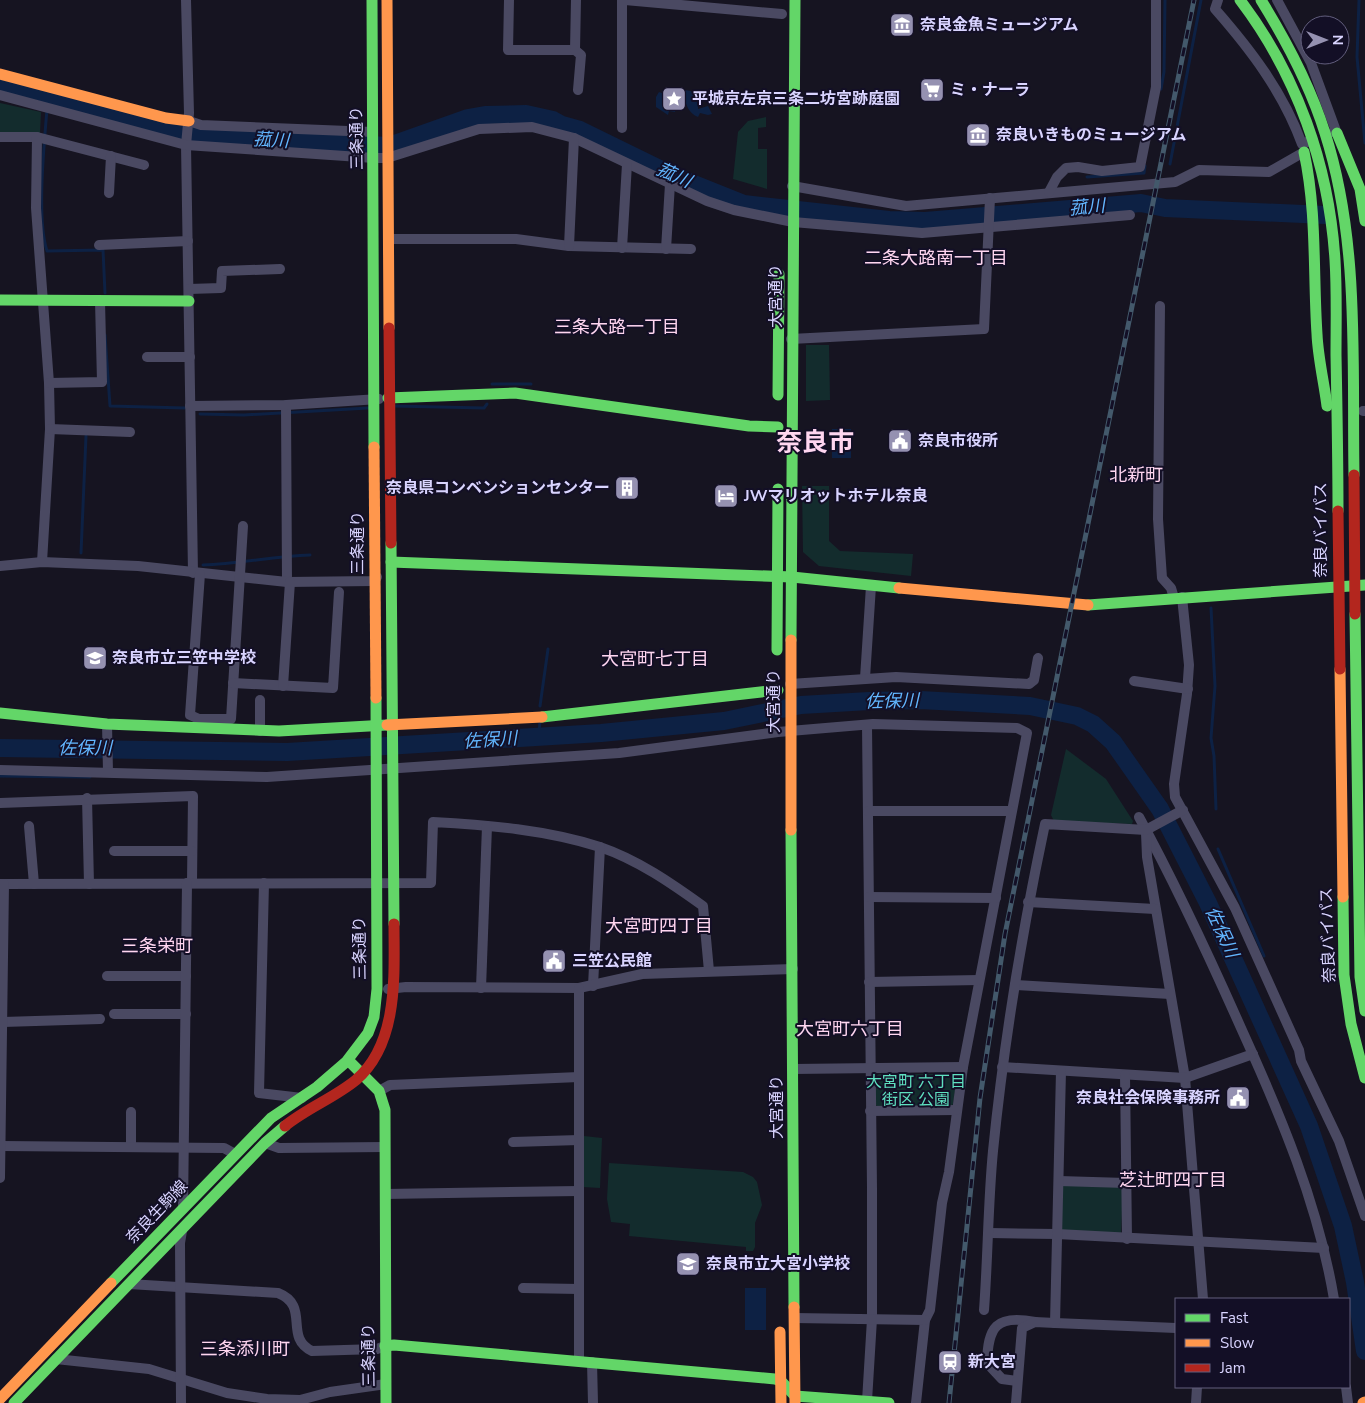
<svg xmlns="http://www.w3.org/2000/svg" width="1365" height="1403" font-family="'Nunito Sans','Noto Sans JP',sans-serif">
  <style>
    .green { fill: #132c2d }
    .water { fill: #0d2144 }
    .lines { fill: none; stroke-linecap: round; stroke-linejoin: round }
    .stream { stroke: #0d2144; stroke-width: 3 }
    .river { stroke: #0d2144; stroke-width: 18 }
    .street { stroke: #4a4962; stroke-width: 10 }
    .fast { stroke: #63d668; stroke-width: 11 }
    .slow { stroke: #ff974d; stroke-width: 11 }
    .jam { stroke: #b3261e; stroke-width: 11 }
    .rail-casing { stroke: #43596b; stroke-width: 5 }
    .rail { stroke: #130f26; stroke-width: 3; stroke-dasharray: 9; stroke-linecap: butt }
    .labels { text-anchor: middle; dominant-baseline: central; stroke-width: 4; stroke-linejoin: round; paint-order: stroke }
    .poi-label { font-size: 16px; font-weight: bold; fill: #d9d4ff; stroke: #130f26; text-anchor: start }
    .street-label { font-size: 16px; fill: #d9d4ff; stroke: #130f26 }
    .park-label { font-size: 16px; fill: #5fe0c0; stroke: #130f26 }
    .water-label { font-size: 18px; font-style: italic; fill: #62b6ff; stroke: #130f26 }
    .neighbourhood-label { font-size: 18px; fill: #ffd6f0; stroke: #130f26 }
    .town-label { font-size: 26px; font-weight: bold; fill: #ffd6f0; stroke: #130f26 }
  </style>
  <rect width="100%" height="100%" fill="#161421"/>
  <g class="green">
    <polygon points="0,103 41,112 40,133 0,133"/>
    <polygon points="766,117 766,127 758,128 758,149 767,149 767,189 733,179 738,132 748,121"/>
    <polygon points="806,345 829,345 830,400 806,401"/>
    <polygon points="802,486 829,486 829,541 840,551 913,554 911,576 819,566 803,552"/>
    <polygon points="1066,749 1106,779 1133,821 1132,824 1054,821 1051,815"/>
    <polygon points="879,1074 952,1074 957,1078 953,1104 949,1108 879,1108 875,1104 874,1078"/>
    <polygon points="584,1136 602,1138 600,1188 583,1187"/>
    <polygon points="609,1163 743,1172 753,1177 757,1182 762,1205 755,1223 755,1247 753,1251 746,1251 746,1247 629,1236 630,1224 611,1222 607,1199"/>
    <polygon points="1063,1185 1123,1187 1121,1235 1064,1233 1060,1229"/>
  </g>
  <g class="water">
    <path d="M684,90L691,91L698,104V109L708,106L712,114L708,115L700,113L698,117C689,114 686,104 684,98L677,100L675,112L669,111L668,115L656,107V97L659,92L662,93V100L668,103L672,97L669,93Z"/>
    <rect x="832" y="429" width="19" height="29"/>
    <rect x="745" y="1288" width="21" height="42"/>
  </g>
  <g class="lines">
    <g class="stream">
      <polyline points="1359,0 1357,57 1365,143"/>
      <polyline points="1161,89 1164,72 1165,0"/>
      <path d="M48,98C45,134 36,218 47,251L103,250L105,293"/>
      <polyline points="1170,164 1201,0"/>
      <polyline points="1087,177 1144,173 1145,166"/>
      <polyline points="105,335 110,406 185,408"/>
      <polyline points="492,384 531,384"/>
      <polyline points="394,406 484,408 487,404"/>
      <polyline points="200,414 244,415 368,408"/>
      <polyline points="81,553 86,436"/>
      <path d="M203,565C239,564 274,556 310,555"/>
      <polyline points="1211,608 1215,686 1211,738 1214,756 1216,809"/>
      <polyline points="540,706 548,649"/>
      <polyline points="539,736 540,720"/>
      <polyline points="0,776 90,777"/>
      <polyline points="1218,849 1264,956"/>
    </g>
    <g class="river">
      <polyline points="0,82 41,92 60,103 89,109 144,126 193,136 389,146 468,118 485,115 526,114 553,120 562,125 580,130 674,176 744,204 889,220 925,221 1141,203 1165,208 1325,215"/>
      <polyline points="0,748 287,752 601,733 724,721 801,705 869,701 920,700 1030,706 1077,716 1093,724 1113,742 1160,809 1208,903 1309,1126 1343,1226 1355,1282 1365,1351"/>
    </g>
    <g class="street">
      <polyline points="186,0 189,113 186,145 193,573"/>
      <polyline points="509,0 508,50 575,50"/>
      <polyline points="576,0 575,50 581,55 578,90"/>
      <polyline points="625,0 782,14"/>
      <path d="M1218,0L1215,9C1251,50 1283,92 1302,144L1312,140"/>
      <polyline points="1277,0 1311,63 1336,131 1333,132"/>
      <polyline points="0,95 186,145 374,158 387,158 479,129 532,127 574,138 707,201 734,210 793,222 922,233 1130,215"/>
      <polyline points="189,121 201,125 373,132"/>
      <polyline points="622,128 622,0"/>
      <polyline points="0,137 37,137 144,165"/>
      <polyline points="37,137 36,208 49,383 50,429 42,562"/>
      <polyline points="792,186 906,206 1175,182 1199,170 1269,172 1304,152"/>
      <polyline points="1049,192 1057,177 1066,168 1078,167 1102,171 1140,167 1156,87 1156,0"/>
      <polyline points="109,193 111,156"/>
      <polyline points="389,239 516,239 569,246 691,249"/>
      <polyline points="99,245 188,241"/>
      <polyline points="569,246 574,138"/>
      <polyline points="622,248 627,164"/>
      <polyline points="666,249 670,184"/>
      <polyline points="189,289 221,288 222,271 280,269"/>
      <polyline points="1160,306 1158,519 1162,578 1171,588 1174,598"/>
      <polyline points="791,339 984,329 990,198"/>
      <polyline points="147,357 190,357"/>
      <polyline points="49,383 102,382 100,301"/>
      <polyline points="286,405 287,582"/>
      <polyline points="190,406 286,405 379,399"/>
      <polyline points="1363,411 1365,411"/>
      <polyline points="50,429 130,432"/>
      <polyline points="0,566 42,562 138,566 287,582 374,581 377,577"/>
      <polyline points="200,574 190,715 199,719 231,719 243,526"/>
      <polyline points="1182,597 1189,665 1187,694 1174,784 1175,797 1235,908 1299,1050 1301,1061 1339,1141 1365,1216"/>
      <polyline points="865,678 871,586"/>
      <polyline points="1134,681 1188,689"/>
      <polyline points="233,683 333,688 339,592"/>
      <polyline points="790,684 896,677 1029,684 1034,680 1038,658"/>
      <polyline points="283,686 290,582"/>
      <polyline points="107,724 108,772"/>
      <polyline points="867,725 872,1188 872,1319 867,1401"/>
      <polyline points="260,731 260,700"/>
      <polyline points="0,770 267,777 619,753 778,732 873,724 1017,728 1027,733 963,1067 949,1172 942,1203 930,1310 925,1320 916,1403"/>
      <polyline points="87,798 89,884"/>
      <polyline points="0,803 193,796 192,882"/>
      <polyline points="868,811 1011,811"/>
      <path d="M1139,817C1176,885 1209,956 1241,1028C1281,1116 1318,1204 1334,1299"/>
      <polyline points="29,826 34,884"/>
      <polyline points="1146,833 1147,857 1185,1078 1203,1299"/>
      <polyline points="114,851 192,851"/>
      <polyline points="264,883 259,1093 302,1098"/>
      <path d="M0,884L431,883L433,822C489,825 547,830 600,847C638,860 671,883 703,906L709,971"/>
      <polyline points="869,897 996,898"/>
      <polyline points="1028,902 1155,909"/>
      <polyline points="107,976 186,976"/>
      <polyline points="869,982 979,980"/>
      <polyline points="1015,985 1170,994"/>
      <polyline points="593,986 600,847"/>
      <polyline points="481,988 487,826"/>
      <polyline points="388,989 406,987 579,988 642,974 793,969"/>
      <polyline points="114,1014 186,1014"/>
      <polyline points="3,1022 100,1019"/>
      <polyline points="1002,1067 1185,1078 1253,1054"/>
      <polyline points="793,1069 963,1067"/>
      <polyline points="1125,1075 1127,1239"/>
      <polyline points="379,1091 390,1085 579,1077"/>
      <polyline points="870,1111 956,1110"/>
      <polyline points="131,1112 131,1147"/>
      <polyline points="513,1142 579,1140"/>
      <polyline points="265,1143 279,1148 385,1147"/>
      <polyline points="2,1146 224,1148 235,1154"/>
      <polyline points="0,1178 4,884"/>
      <polyline points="1059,1181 1126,1183"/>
      <polyline points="385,1194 579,1191"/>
      <polyline points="183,1209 187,883"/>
      <polyline points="990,1233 1057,1234 1324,1248"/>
      <path d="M129,1284L278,1293C311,1306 283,1337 312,1351L377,1349L385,1346"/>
      <polyline points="523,1288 579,1289"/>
      <path d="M984,1310C988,1257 988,1203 993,1151C1004,1041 1022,932 1045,824L1146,830L1183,810"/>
      <polyline points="794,1318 925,1320"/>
      <polyline points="1055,1323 1176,1328"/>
      <polyline points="56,1359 149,1369 227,1393 267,1399 300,1400 330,1392 386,1384"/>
      <polyline points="579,1361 579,988"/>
      <polyline points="592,1362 593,1403"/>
      <path d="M1017,1381L1002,1379L987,1363C988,1327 996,1314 1035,1322"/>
      <polyline points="1346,1387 1348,1403"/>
      <polyline points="181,1403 180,1243 182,1231"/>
      <polyline points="1016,1403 1022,1328 1035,1322 1055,1323 1061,1071"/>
      <polyline points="1196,1403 1197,1387"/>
    </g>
    <g class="fast">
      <polyline points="372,0 374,447"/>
      <path d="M1240,0C1297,75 1329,165 1335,260C1337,292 1336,324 1336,355C1337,407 1338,459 1338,511"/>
      <path d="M1261,0C1287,42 1310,85 1325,133C1360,242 1352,361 1354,475"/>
      <polyline points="1337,133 1360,189 1365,221"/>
      <path d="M1304,152C1317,211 1313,274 1317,334C1318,358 1324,382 1327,406"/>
      <polyline points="0,300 189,301"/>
      <polyline points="778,395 779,274"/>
      <polyline points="388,398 515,393 749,426 778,427"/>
      <polyline points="391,543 394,924"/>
      <polyline points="391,562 792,577 899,588"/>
      <polyline points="1088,605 1365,585"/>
      <polyline points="1355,614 1360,977 1365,1011"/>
      <polyline points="791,640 795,0"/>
      <polyline points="777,650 778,489"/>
      <polyline points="0,713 107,724 279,731 387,725"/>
      <polyline points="542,717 778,690"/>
      <polyline points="791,830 794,1307"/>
      <polyline points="1343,897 1344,975 1351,1024 1365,1078"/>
      <polyline points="349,1061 379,1091 385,1110 386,1403"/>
      <polyline points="111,1283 271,1118 317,1087 346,1062 368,1033 374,1017 377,989 376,698"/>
      <polyline points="385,1346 394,1345 775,1379 781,1381 795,1396 889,1403"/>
      <polyline points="14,1403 265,1143 285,1126"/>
    </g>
    <g class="slow">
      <polyline points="387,0 389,328"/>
      <polyline points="0,74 166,118 189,121"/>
      <polyline points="374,447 376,698"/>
      <polyline points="899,588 1088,605"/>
      <polyline points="791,640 791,830"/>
      <polyline points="1340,669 1343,897"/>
      <polyline points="387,725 542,717"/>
      <polyline points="794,1307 795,1403"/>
      <polyline points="780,1332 781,1403"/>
      <polyline points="0,1399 111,1283"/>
      <polyline points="1363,1403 1365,1402"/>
    </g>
    <g class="jam">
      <polyline points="389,328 391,543"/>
      <polyline points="1354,475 1355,614"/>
      <polyline points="1338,511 1340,669"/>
      <path d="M285,1126C307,1108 334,1098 356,1080C399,1043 394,975 394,924"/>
    </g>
    <defs>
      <polyline id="rail" points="949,1403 980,1098 1005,934 1194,0"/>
    </defs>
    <use href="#rail" class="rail-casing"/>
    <use href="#rail" class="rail"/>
  </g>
  <defs>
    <symbol id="museum-square" viewBox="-11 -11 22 22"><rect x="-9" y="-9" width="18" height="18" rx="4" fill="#9591b1" stroke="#130f26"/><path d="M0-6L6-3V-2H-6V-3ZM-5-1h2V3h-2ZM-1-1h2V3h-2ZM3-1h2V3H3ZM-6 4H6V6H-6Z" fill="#fff"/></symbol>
    <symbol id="supermarket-square" viewBox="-11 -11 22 22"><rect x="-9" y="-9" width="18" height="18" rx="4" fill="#9591b1" stroke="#130f26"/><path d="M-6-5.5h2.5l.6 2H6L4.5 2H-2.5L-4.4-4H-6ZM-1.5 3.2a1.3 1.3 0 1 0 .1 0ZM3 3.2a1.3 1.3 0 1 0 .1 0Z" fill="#fff"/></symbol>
    <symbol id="sight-square" viewBox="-11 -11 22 22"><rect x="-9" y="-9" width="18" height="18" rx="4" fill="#9591b1" stroke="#130f26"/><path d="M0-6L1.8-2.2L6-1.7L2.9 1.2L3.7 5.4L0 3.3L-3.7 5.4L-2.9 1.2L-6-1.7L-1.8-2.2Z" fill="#fff"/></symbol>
    <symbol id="civic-square" viewBox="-11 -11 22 22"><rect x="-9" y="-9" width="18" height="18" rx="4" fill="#9591b1" stroke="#130f26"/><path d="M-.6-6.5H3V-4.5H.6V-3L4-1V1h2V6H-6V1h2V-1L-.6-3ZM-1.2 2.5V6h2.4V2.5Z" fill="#fff"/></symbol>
    <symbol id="building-square" viewBox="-11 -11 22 22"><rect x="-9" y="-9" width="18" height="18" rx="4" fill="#9591b1" stroke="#130f26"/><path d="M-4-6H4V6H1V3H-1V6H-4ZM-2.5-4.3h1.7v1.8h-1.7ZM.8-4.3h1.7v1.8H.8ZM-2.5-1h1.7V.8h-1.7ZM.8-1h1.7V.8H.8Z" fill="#fff"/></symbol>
    <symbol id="hotel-square" viewBox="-11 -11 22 22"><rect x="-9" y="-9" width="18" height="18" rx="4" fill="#9591b1" stroke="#130f26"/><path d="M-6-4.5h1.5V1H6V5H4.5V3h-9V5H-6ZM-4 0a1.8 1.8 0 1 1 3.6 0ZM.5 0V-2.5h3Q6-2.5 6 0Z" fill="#fff"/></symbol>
    <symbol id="school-square" viewBox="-11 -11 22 22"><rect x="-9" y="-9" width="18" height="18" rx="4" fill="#9591b1" stroke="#130f26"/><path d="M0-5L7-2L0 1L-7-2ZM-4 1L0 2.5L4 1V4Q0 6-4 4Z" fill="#fff"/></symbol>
    <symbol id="station-square" viewBox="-11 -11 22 22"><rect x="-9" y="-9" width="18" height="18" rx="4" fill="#9591b1" stroke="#130f26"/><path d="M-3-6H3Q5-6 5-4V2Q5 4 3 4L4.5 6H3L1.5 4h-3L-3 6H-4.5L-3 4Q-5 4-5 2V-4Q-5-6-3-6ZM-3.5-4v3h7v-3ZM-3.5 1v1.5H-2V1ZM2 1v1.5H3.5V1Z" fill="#fff"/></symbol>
  </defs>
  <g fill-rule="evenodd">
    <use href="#museum-square" x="888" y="11" width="28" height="28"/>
    <use href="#supermarket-square" x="918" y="76" width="28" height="28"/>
    <use href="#sight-square" x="660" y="85" width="28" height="28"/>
    <use href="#museum-square" x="964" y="121" width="28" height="28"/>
    <use href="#civic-square" x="886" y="427" width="28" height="28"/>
    <use href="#building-square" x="613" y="474" width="28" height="28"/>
    <use href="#hotel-square" x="712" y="482" width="28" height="28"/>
    <use href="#school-square" x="81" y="644" width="28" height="28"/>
    <use href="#civic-square" x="540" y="947" width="28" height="28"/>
    <use href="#civic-square" x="1224" y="1084" width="28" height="28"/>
    <use href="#school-square" x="674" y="1250" width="28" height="28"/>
    <use href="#station-square" x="936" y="1348" width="28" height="28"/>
  </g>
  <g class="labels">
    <g class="poi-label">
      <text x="920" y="25">奈良金魚ミュージアム</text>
      <text x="950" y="90">ミ・ナーラ</text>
      <text x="692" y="99">平城京左京三条二坊宮跡庭園</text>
      <text x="996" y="135">奈良いきものミュージアム</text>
      <text x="918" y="441">奈良市役所</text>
      <text x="610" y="488" text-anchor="end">奈良県コンベンションセンター</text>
      <text x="744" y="496">JWマリオットホテル奈良</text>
      <text x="112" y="658">奈良市立三笠中学校</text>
      <text x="572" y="961">三笠公民館</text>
      <text x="1220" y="1098" text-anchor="end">奈良社会保険事務所</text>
      <text x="706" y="1264">奈良市立大宮小学校</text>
      <text x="968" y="1362">新大宮</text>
    </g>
    <g class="street-label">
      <text transform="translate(357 138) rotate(-91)">三条通り</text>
      <text transform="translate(776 296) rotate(-90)">大宮通り</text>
      <text transform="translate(1321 530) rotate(-90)">奈良バイパス</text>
      <text transform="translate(358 543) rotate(-90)">三条通り</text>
      <text transform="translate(774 701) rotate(-90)">大宮通り</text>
      <text transform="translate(1328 935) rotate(-92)">奈良バイパス</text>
      <text transform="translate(360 948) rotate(-91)">三条通り</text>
      <text transform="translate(777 1107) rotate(-90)">大宮通り</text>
      <text transform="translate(157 1212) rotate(-46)">奈良生駒線</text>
      <text transform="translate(369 1355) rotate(-91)">三条通り</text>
    </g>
    <g class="park-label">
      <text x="916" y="1082">大宮町 六丁目<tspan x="916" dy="18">街区 公園</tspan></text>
    </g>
    <g class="water-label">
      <text transform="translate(271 140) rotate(3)">菰川</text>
      <text transform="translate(674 175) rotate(24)">菰川</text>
      <text transform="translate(1087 207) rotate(-5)">菰川</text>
      <text transform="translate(892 701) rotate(-1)">佐保川</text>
      <text transform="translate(490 740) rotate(-4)">佐保川</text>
      <text x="85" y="748">佐保川</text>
      <text transform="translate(1222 932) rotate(65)">佐保川</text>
    </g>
    <g class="neighbourhood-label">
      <text x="936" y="258">二条大路南一丁目</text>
      <text x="617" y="327">三条大路一丁目</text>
      <text x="1136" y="475">北新町</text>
      <text x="655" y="659">大宮町七丁目</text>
      <text x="659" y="926">大宮町四丁目</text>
      <text x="157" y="946">三条栄町</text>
      <text x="850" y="1029">大宮町六丁目</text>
      <text x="1173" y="1180">芝辻町四丁目</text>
      <text x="245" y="1349">三条添川町</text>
    </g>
    <g class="town-label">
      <text x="815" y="442">奈良市</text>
    </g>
  </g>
  <rect x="1175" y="1298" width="175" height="90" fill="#130f26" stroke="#625e7d"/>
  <rect x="1185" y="1314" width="25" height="8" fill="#63d668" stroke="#625e7d"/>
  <text x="1220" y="1323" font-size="15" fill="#d9d4ff">Fast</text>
  <rect x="1185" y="1339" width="25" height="8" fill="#ff974d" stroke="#625e7d"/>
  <text x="1220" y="1348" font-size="15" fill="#d9d4ff">Slow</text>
  <rect x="1185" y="1364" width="25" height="8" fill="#b3261e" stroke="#625e7d"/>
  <text x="1220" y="1373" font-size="15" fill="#d9d4ff">Jam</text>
  <g transform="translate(1325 40) rotate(90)"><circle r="24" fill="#130f26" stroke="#625e7d"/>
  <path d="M0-4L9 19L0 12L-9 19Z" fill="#9591b1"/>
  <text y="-8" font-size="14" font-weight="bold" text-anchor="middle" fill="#d9d4ff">N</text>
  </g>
</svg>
